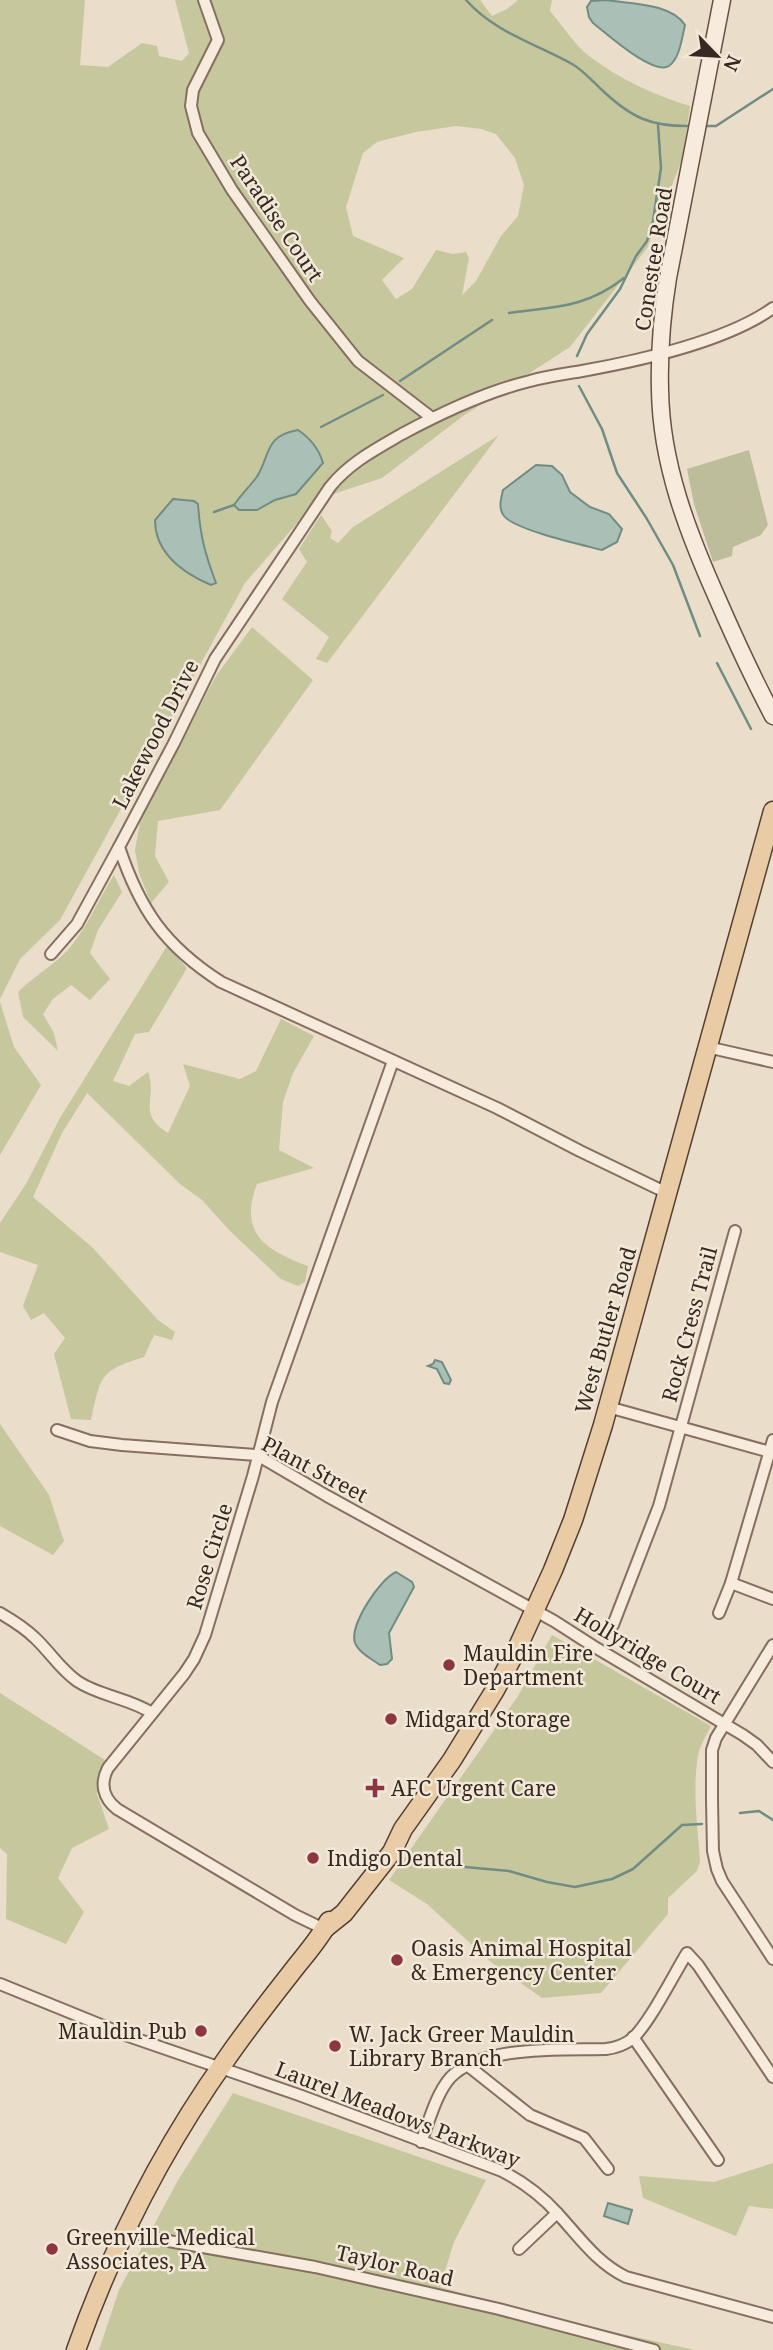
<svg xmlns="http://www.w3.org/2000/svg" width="773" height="2350" font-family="'Noto Serif',serif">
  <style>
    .green { fill: #c7c79e; fill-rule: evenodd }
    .cemetery { fill: #bdbd9c }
    .water { fill: #aabfb6; stroke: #718d83; stroke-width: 2 }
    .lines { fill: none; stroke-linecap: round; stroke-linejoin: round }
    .stream { stroke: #718d83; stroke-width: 2.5 }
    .minor-casing { stroke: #856f60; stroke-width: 14 }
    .secondary-casing { stroke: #675143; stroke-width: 19 }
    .primary-casing { stroke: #533e33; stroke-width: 21 }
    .minor { stroke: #f6ebdc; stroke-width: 10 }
    .secondary { stroke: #f6ebdc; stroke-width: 16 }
    .primary { stroke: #e9cca6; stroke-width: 18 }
    .poi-dot { fill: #8d3641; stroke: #f2e8d8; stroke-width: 2.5 }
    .labels { text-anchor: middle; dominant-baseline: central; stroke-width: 5; stroke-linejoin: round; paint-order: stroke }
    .street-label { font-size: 21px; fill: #372922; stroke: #f2e8d8 }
    .poi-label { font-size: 21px; fill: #372922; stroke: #f2e8d8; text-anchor: start }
  </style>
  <rect width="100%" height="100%" fill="#eaddc9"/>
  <g class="green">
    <path d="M0,0H85L80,65L108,67L142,43L157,46L159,56L182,61L189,53L175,0H480L492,16L507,9L518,0H552L550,11C562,25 574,44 589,56C619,79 654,95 690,106L683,157L647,248L570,347L463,416L382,478L318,499L245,583L60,920L20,959L0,999ZM456,126L481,129L496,134L515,158L524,185L518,216L501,236L476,281L462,295L469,258L466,252L453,254L436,250L412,289L396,299L382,280L404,258L353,236L346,207L363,153L377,142L416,132Z"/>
    <polygon points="499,435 327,663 316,659 329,637 282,599 307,562 299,549 321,515 332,531 330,538 338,543 353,527"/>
    <polygon points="252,627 313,680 220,810 158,821 155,856 169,882 151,903 139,873 135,850 141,817 216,676"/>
    <path d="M114,875L122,892L98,930L90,953L110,979L90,1000L71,985L53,999L43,1014L54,1033L58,1051L23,1017L18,992C34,976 53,966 68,950C85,931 100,897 114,875Z"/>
    <path d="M167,946L187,968L149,1032L135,1034L113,1081L129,1086L148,1072C158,1099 136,1113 168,1133L190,1086L183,1064L240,1079L256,1071L281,1019L314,1036L293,1073L283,1102L279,1150L314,1168L257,1184C238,1234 266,1250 308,1266L305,1282L298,1286L281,1279L230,1231L202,1200L180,1184L87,1093L62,1133L33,1197L92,1247L158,1320L175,1332L172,1340L154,1335L144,1357C99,1371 101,1376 91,1420L71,1419L54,1354L65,1338L44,1313L31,1320L23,1306L38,1265L0,1252V1223L26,1184L60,1118Z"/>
    <polygon points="0,1002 14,1047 41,1085 0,1155"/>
    <polygon points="0,1424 49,1495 64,1541 53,1555 0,1526"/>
    <path d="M552,1635L711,1726C706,1736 700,1745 698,1756C692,1790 698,1828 700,1862L697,1871L668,1898V1914L601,1993L542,1998L491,1962L427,1904L389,1880L518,1696Z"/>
    <polygon points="0,1693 105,1760 97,1794 109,1829 72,1848 58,1878 84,1912 66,1944 6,1919 7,1854 0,1848"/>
    <polygon points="233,2093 486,2180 454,2242 440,2287 545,2317 695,2350 99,2350 119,2290 177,2182"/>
    <polygon points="773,2163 773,2209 749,2206 736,2236 643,2198 639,2176 714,2182"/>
  </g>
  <polygon class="cemetery" points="749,450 768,525 761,535 733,547 732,556 713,562 694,504 687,469"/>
  <g class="water">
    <path d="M607,0C630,4 671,3 685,25C682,37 680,58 669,66C653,76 606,33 593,23L589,17L587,7L591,1Z"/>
    <path d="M298,430C310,438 319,449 323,463L296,494L275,500L257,510H239L234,505C241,495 249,487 256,478C271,456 263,436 298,430Z"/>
    <path d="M536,465L552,466L562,475L570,492L590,507L609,514L622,529L617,542L602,550C583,545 515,530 504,516C498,508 501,499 503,490Z"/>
    <path d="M173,499L194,501L198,504C200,535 205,554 216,583L211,585C183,573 155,553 155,520Z"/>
    <polygon points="435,1360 442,1362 451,1380 449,1384 444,1383 437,1369 428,1366 433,1364"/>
    <path d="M396,1572L412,1582L414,1587L389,1633L392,1659L387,1664L380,1665C372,1659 359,1653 355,1643C349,1625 380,1579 396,1572Z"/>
    <polygon points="608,2203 632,2210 628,2224 604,2216"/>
  </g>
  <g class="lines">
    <g class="stream">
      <path d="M466,0C494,32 536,44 572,64C583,70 592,81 601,89C631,118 651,127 693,126"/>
      <polyline points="703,126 716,126 773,89"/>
      <path d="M509,313C554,307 586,308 624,278"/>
      <polyline points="577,356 587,334 620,289 636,256 647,241 653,221 661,168 658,125"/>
      <polyline points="400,381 492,320"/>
      <polyline points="579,386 602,429 617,473 647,519 673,565 700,636"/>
      <polyline points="321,427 383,395"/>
      <polyline points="214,512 234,505"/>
      <polyline points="717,663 751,729"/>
      <polyline points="740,1813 759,1811 773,1820"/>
      <polyline points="443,1865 509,1871 547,1882 575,1887 612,1879 633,1869 682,1825 702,1824"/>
    </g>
    <defs>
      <g id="minor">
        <polyline points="204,0 218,40 193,90 191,106 198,133 232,190 310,301 358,361 432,418"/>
        <polyline points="51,954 77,924 119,847"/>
        <polyline points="707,1047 773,1062"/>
        <path d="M667,1193L580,1151L497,1108L221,982C165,946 140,910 119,847L174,743L215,659L330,487C349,463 376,449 402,434C443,412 485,392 530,381C547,376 565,374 582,371C638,361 727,341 773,308"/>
        <polyline points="608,1407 770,1452"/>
        <polyline points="57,1430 90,1441 122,1445 257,1455 327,1496 554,1621 593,1646 743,1735 757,1745 773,1762"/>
        <polyline points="731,1583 773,1599"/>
        <path d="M0,1613C12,1620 25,1628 35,1638C50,1652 60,1669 77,1681C99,1696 129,1698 152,1713"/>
        <polyline points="719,1613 731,1583 773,1440"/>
        <polyline points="613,1625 659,1506 735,1231"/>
        <polyline points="773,1645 716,1738 712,1750 712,1800 713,1851 717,1869 722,1881 773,1959"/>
        <path d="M324,1929L295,1915L117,1809C103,1798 100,1783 108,1768L184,1674L194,1659L205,1635L253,1476L272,1402L393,1061"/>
        <path d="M0,1984L128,2036L299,2095L502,2171C523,2182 542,2196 558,2214C580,2238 597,2263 626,2277L773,2317"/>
        <polyline points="633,2037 718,2160"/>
        <polyline points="467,2065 530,2115 584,2138 608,2169"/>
        <path d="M421,2142C429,2122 436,2094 450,2078C480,2045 563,2050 606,2049C615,2048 624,2045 632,2039C649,2024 674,1974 687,1953L698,1965L773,2077"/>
        <polyline points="127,2227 146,2237 315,2267 499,2309 654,2350"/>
        <polyline points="519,2249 557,2213"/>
      </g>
      <path id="secondary" d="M722,0L668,278C662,315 659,353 660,390C661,464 688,533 718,600C735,639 753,678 773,716"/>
      <g id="primary">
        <polyline points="324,1929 344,1913 392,1852 403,1829 452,1760 495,1690 516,1651 553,1570 573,1520 603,1425 773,811"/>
        <path d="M76,2350C113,2246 163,2148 227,2058C247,2029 269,2001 291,1973C304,1956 319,1940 329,1921"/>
      </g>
    </defs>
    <use href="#minor" class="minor-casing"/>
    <use href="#secondary" class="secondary-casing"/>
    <use href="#primary" class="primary-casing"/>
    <use href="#minor" class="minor"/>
    <use href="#secondary" class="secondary"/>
    <use href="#primary" class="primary"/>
  </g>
  <g class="poi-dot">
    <circle cx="449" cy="1665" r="7"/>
    <circle cx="391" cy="1719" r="7"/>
    <path d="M371.5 1777.5h7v7h7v7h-7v7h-7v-7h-7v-7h7z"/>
    <circle cx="313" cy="1858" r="7"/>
    <circle cx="397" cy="1960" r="7"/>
    <circle cx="201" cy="2031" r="7"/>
    <circle cx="335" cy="2046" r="7"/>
    <circle cx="52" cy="2249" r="7"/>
  </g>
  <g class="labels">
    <g class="street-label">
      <text transform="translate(277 218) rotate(56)">Paradise Court</text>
      <text transform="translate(653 259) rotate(-81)">Conestee Road</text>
      <text transform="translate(155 734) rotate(-63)">Lakewood Drive</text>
      <text transform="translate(689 1324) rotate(-75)">Rock Cress Trail</text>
      <text transform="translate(605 1330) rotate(-74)">West Butler Road</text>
      <text transform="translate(315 1469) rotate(28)">Plant Street</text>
      <text transform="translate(209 1556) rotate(-73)">Rose Circle</text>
      <text transform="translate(648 1655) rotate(31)">Hollyridge Court</text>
      <text transform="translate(398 2114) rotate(21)">Laurel Meadows Parkway</text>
      <text transform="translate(395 2265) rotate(13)">Taylor Road</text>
    </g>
    <g class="poi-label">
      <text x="463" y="1653">Mauldin Fire<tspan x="463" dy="24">Department</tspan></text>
      <text x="405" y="1719">Midgard Storage</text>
      <text x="391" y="1788">AFC Urgent Care</text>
      <text x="327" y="1858">Indigo Dental</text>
      <text x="411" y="1948">Oasis Animal Hospital<tspan x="411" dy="24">&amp; Emergency Center</tspan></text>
      <text x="187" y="2031" text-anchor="end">Mauldin Pub</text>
      <text x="349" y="2034">W. Jack Greer Mauldin<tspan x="349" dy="24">Library Branch</tspan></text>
      <text x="66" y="2237">Greenville Medical<tspan x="66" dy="24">Associates, PA</tspan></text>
    </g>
  </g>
  <g transform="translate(717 56) rotate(115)" stroke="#f2e8d8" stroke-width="5" paint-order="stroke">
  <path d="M0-5L12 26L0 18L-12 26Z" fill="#372922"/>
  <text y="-10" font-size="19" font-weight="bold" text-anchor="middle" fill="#372922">N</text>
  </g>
</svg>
